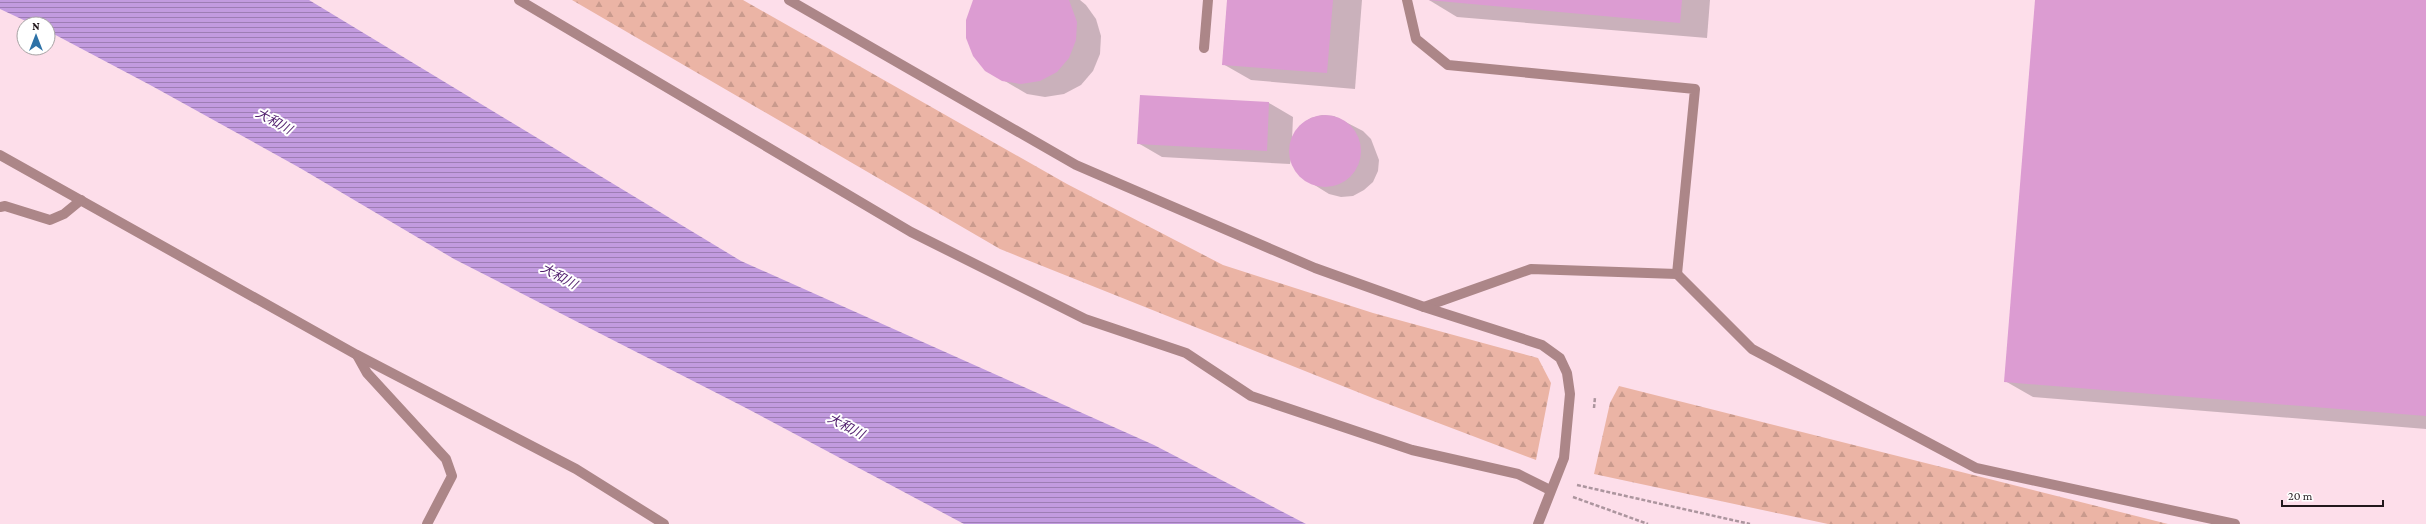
<svg xmlns="http://www.w3.org/2000/svg" width="2426" height="524" font-family="'Crimson Pro','Noto Sans JP',serif">
  <style>
    .forest { fill: url(#forest-firs) }
    .water { fill: url(#water-rules) }
    .shadow { fill: #0003 }
    .building { fill: #dc9cd2 }
    .lines { fill: none; stroke-linecap: round; stroke-linejoin: round }
    .path { stroke: #ac959e; stroke-width: 2.5; stroke-dasharray: 4 2; stroke-linecap: butt }
    .service { stroke: #ac8688; stroke-width: 10 }
    .minor { stroke: #ac8688; stroke-width: 10 }
    .labels { text-anchor: middle; dominant-baseline: central; stroke-width: 4; stroke-linejoin: round; paint-order: stroke }
    .water-label { font-size: 13px; font-style: italic; fill: #501e6d; stroke: #fff }
  </style>
  <defs>
    <pattern id="forest-firs" width="22" height="20" patternUnits="userSpaceOnUse"><rect width="22" height="20" fill="#ebb4a5"/><path d="M5 1l3.5 6h-7zM16 11l3.5 6h-7z" fill="#c99a8d"/></pattern>
    <pattern id="water-rules" width="6" height="5" patternUnits="userSpaceOnUse"><rect width="6" height="5" fill="#c29bdf"/><path d="M0 2.5h6" fill="none" stroke="#9d7db4"/></pattern>
  </defs>
  <rect width="100%" height="100%" fill="#fddeea"/>
  <g class="forest">
    <polygon points="572,0 743,0 1067,184 1223,265 1373,313 1538,358 1551,383 1536,460 1375,399 1000,249"/>
    <polygon points="1619,386 2168,524 1828,524 1594,474 1610,403"/>
  </g>
  <polygon class="water" points="0,0 309,0 741,261 1154,445 1306,524 964,524 746,408 454,259 300,168 152,86 48,31 48,24 32,24 0,9"/>
  <g class="shadow">
    <polygon points="975,0 1080,0 1086,5 1096,19 1101,36 1100,54 1093,71 1081,85 1064,94 1045,97 1027,94 986,70"/>
    <polygon points="1228,0 1362,0 1355,89 1251,80 1223,64"/>
    <polygon points="1429,0 1710,0 1707,38 1457,17"/>
    <polygon points="2036,0 2426,0 2426,429 2033,397 2005,381"/>
    <polygon points="1141,96 1269,103 1293,117 1292,140 1302,124 1311,118 1322,115 1334,116 1363,131 1371,139 1379,160 1378,171 1373,182 1364,190 1353,196 1341,197 1329,194 1300,176 1291,159 1290,164 1162,157 1138,143"/>
  </g>
  <g class="building">
    <polygon points="973,0 1069,0 1077,22 1076,40 1069,58 1057,72 1040,81 1021,84 1002,81 985,71 973,56 966,38 966,20"/>
    <polygon points="1227,0 1333,0 1327,73 1222,65"/>
    <polygon points="1428,0 1682,0 1680,23"/>
    <polygon points="2035,0 2426,0 2426,416 2004,382"/>
    <polygon points="1140,95 1269,102 1267,151 1137,144"/>
    <circle cx="1325" cy="151" r="36"/>
  </g>
  <g class="lines">
    <g class="path">
      <polyline points="1594,408 1595,397"/>
      <polyline points="1577,485 1750,524"/>
      <polyline points="1573,497 1648,524"/>
    </g>
    <g class="service">
      <polyline points="519,0 911,232 1085,319 1186,353 1251,396 1412,450 1518,474 1550,490"/>
      <polyline points="1407,0 1416,39 1448,65 1695,89 1677,274"/>
      <polyline points="1204,48 1208,0"/>
      <polyline points="1424,307 1531,269 1677,274 1752,349 1976,468 2235,524"/>
    </g>
    <g class="minor">
      <polyline points="789,0 1076,165 1315,268 1424,307 1542,345 1560,358 1567,373 1570,394 1564,458 1538,524"/>
      <polyline points="0,155 357,355 576,469 664,524"/>
      <polyline points="0,207 5,206 50,220 64,214 81,200"/>
      <polyline points="357,355 367,373 446,459 452,476 427,524"/>
    </g>
  </g>
  <g class="labels">
    <g class="water-label">
      <text transform="translate(274 121) rotate(29)">大和川</text>
      <text transform="translate(559 276) rotate(29)">大和川</text>
      <text transform="translate(846 426) rotate(28)">大和川</text>
    </g>
  </g>
  <g transform="translate(36 36)"><circle r="19" fill="#ffffff" stroke="#a7a3a4"/>
  <path d="M0-3L7 15L0 10L-7 15Z" fill="#2e72a7"/>
  <text y="-6" font-size="11" font-weight="bold" text-anchor="middle" fill="#22181c">N</text>
  </g>
  <path d="M2282 500v6h101v-6" fill="none" stroke="#22181c" stroke-width="2"/>
  <text x="2288" y="500" font-size="12" fill="#22181c" stroke="#ffffff" stroke-width="3" paint-order="stroke">20 m</text>
</svg>
